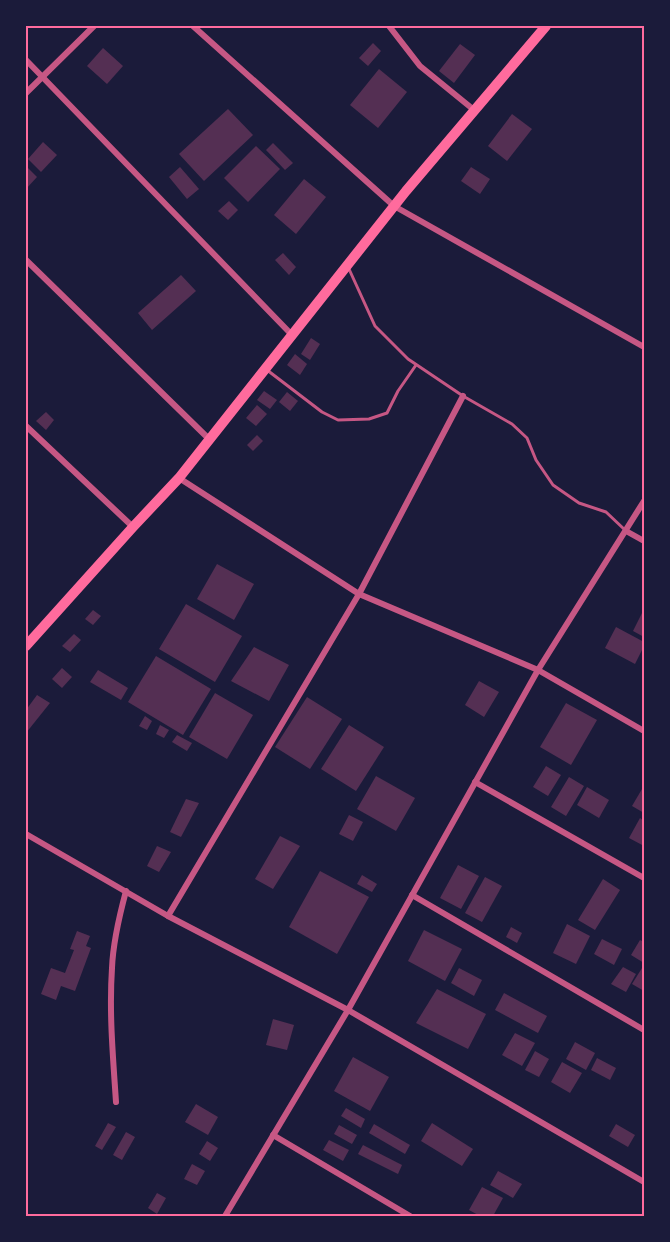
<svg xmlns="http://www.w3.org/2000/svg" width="670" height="1242" font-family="'IBM Plex Serif',serif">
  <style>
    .building { fill: #542f53 }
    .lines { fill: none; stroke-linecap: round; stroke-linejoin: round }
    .service { stroke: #c65784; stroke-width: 3 }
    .minor { stroke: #c65784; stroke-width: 6 }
    .primary { stroke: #ff6b9d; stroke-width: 10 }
    .neatline { fill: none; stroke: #ff6b9d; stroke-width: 2 }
  </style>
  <rect width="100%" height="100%" fill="#1b1b3a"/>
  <g class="building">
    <polygon points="373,43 381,51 368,66 359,58"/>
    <polygon points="460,44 475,55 454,83 439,71"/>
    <polygon points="103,48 123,66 107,84 87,66"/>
    <polygon points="379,69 407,92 378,128 350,105"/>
    <polygon points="228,109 253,135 204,181 179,154"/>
    <polygon points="512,114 532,129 507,161 488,146"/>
    <polygon points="43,142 57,155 41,172 28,159"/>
    <polygon points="273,143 293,163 285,170 266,150"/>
    <polygon points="256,146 280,169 248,202 224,178"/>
    <polygon points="26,166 37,177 26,189"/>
    <polygon points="180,167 199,189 187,199 169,177"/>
    <polygon points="471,167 490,179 480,194 461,181"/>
    <polygon points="304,179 326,197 296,234 274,215"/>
    <polygon points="229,201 238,210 228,220 218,211"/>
    <polygon points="283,253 296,267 289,275 275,260"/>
    <polygon points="181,275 196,291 152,330 138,313"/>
    <polygon points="311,338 320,344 310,360 301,354"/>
    <polygon points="295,354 307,364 300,375 287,365"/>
    <polygon points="264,391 277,400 270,409 257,400"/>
    <polygon points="287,392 298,401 290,411 279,402"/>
    <polygon points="257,405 267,414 256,426 246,418"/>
    <polygon points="46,412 54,420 46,430 36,421"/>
    <polygon points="257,435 263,441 253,451 247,445"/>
    <polygon points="217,564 254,584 234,620 197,599"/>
    <polygon points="186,604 242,636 215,682 159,649"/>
    <polygon points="644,609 644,637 633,631"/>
    <polygon points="93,610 101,616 93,625 85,619"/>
    <polygon points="616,627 644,642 644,646 635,664 605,648"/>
    <polygon points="74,634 81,640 70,652 62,646"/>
    <polygon points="254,647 289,665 269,701 231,681"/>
    <polygon points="156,656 211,689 183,735 128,702"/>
    <polygon points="62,668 72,677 62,688 52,679"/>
    <polygon points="98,670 128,688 121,700 90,682"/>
    <polygon points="479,681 499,692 484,717 465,705"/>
    <polygon points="215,693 253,715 227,759 189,737"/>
    <polygon points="37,695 50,703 26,733 26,710"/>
    <polygon points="307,697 342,719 310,769 275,747"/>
    <polygon points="566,703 597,720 571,765 540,747"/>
    <polygon points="145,716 152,721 147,730 139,726"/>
    <polygon points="160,725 169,730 164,738 156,734"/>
    <polygon points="349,725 384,747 356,791 321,769"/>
    <polygon points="177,735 192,743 187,751 172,742"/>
    <polygon points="546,766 561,775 548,796 533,787"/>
    <polygon points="376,776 415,798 396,831 357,809"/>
    <polygon points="569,777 584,786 566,816 551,807"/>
    <polygon points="587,787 609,800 599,818 577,805"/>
    <polygon points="642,789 644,791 644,813 632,806"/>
    <polygon points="186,799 199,803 181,837 170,832"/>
    <polygon points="349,815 363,822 353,841 339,834"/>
    <polygon points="640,818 644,821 644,846 629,838"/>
    <polygon points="280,836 300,846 273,889 255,879"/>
    <polygon points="157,846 171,852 159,872 147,866"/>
    <polygon points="458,865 479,876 461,909 440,898"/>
    <polygon points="320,871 369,897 337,954 289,927"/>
    <polygon points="362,875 377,884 372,892 357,884"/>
    <polygon points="485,877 502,886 482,922 465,913"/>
    <polygon points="603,879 620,890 595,930 578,920"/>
    <polygon points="567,924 590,936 576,964 553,953"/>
    <polygon points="511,927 522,933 517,943 506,937"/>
    <polygon points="424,930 462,949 445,981 408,961"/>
    <polygon points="77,931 90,936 86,946 91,948 75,991 61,986 56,1000 41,994 51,968 65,973 74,950 70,949"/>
    <polygon points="602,939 622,949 614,965 594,954"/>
    <polygon points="640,940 644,942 644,963 631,955"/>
    <polygon points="623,967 636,974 626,992 611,984"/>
    <polygon points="459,968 482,980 474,996 451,983"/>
    <polygon points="642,968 644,969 644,991 632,984"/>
    <polygon points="437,989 486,1014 468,1049 416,1023"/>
    <polygon points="504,993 547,1016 538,1033 495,1010"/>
    <polygon points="273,1019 294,1025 287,1050 266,1045"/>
    <polygon points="515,1033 535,1043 522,1066 502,1055"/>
    <polygon points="575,1042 595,1053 586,1070 566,1059"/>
    <polygon points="535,1051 549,1059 539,1077 525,1070"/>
    <polygon points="353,1057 389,1077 370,1111 334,1091"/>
    <polygon points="597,1058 616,1068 610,1080 591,1070"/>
    <polygon points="562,1062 582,1073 570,1093 551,1082"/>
    <polygon points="196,1104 218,1117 208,1135 185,1122"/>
    <polygon points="346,1108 365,1119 361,1128 341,1116"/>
    <polygon points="108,1123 116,1127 102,1150 95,1146"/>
    <polygon points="432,1123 473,1149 462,1166 421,1141"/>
    <polygon points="374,1124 410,1145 405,1154 369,1133"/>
    <polygon points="616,1124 635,1135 628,1147 609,1136"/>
    <polygon points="339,1125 357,1135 352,1144 334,1134"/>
    <polygon points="126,1132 135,1137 122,1160 113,1155"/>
    <polygon points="329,1140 349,1150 343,1161 323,1150"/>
    <polygon points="207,1141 218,1148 210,1161 199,1154"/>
    <polygon points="363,1145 402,1165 398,1174 358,1154"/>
    <polygon points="192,1164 205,1171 197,1185 184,1179"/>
    <polygon points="498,1171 522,1184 513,1198 490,1185"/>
    <polygon points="482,1187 503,1198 493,1216 480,1216 469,1210"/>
    <polygon points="157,1193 166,1198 157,1214 148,1208"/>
  </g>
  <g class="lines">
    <g class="service">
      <polyline points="349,269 375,326 408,359 463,396 512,424 527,438 536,460 553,485 579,503 606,512 625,530"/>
      <polyline points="267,370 322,412 338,420 369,419 387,413 398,391 416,365"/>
    </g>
    <g class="minor">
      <polyline points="193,26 394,206 644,347"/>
      <polyline points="389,26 420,66 474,110"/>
      <polyline points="26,60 292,335"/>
      <polyline points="26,93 94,26"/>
      <polyline points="26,260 209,439"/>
      <polyline points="26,426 133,527"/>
      <polyline points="179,478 359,594 538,670 644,731"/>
      <polyline points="626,531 644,541"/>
      <polyline points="475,782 644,878"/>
      <polyline points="26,834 168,916 348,1010 644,1182"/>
      <polyline points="412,895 644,1030"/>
      <polyline points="168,916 359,594 463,396"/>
      <path d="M116,1102C113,1057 109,1013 112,968C113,942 119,917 126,891"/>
      <polyline points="273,1135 410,1216"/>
      <polyline points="225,1216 348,1010 538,670 644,501"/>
    </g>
    <polyline class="primary" points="26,646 133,527 179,478 406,191 546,26"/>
  </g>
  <rect width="670" height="1242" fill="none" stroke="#1b1b3a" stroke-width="54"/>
  <rect x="27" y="27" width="616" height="1188" class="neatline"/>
</svg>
